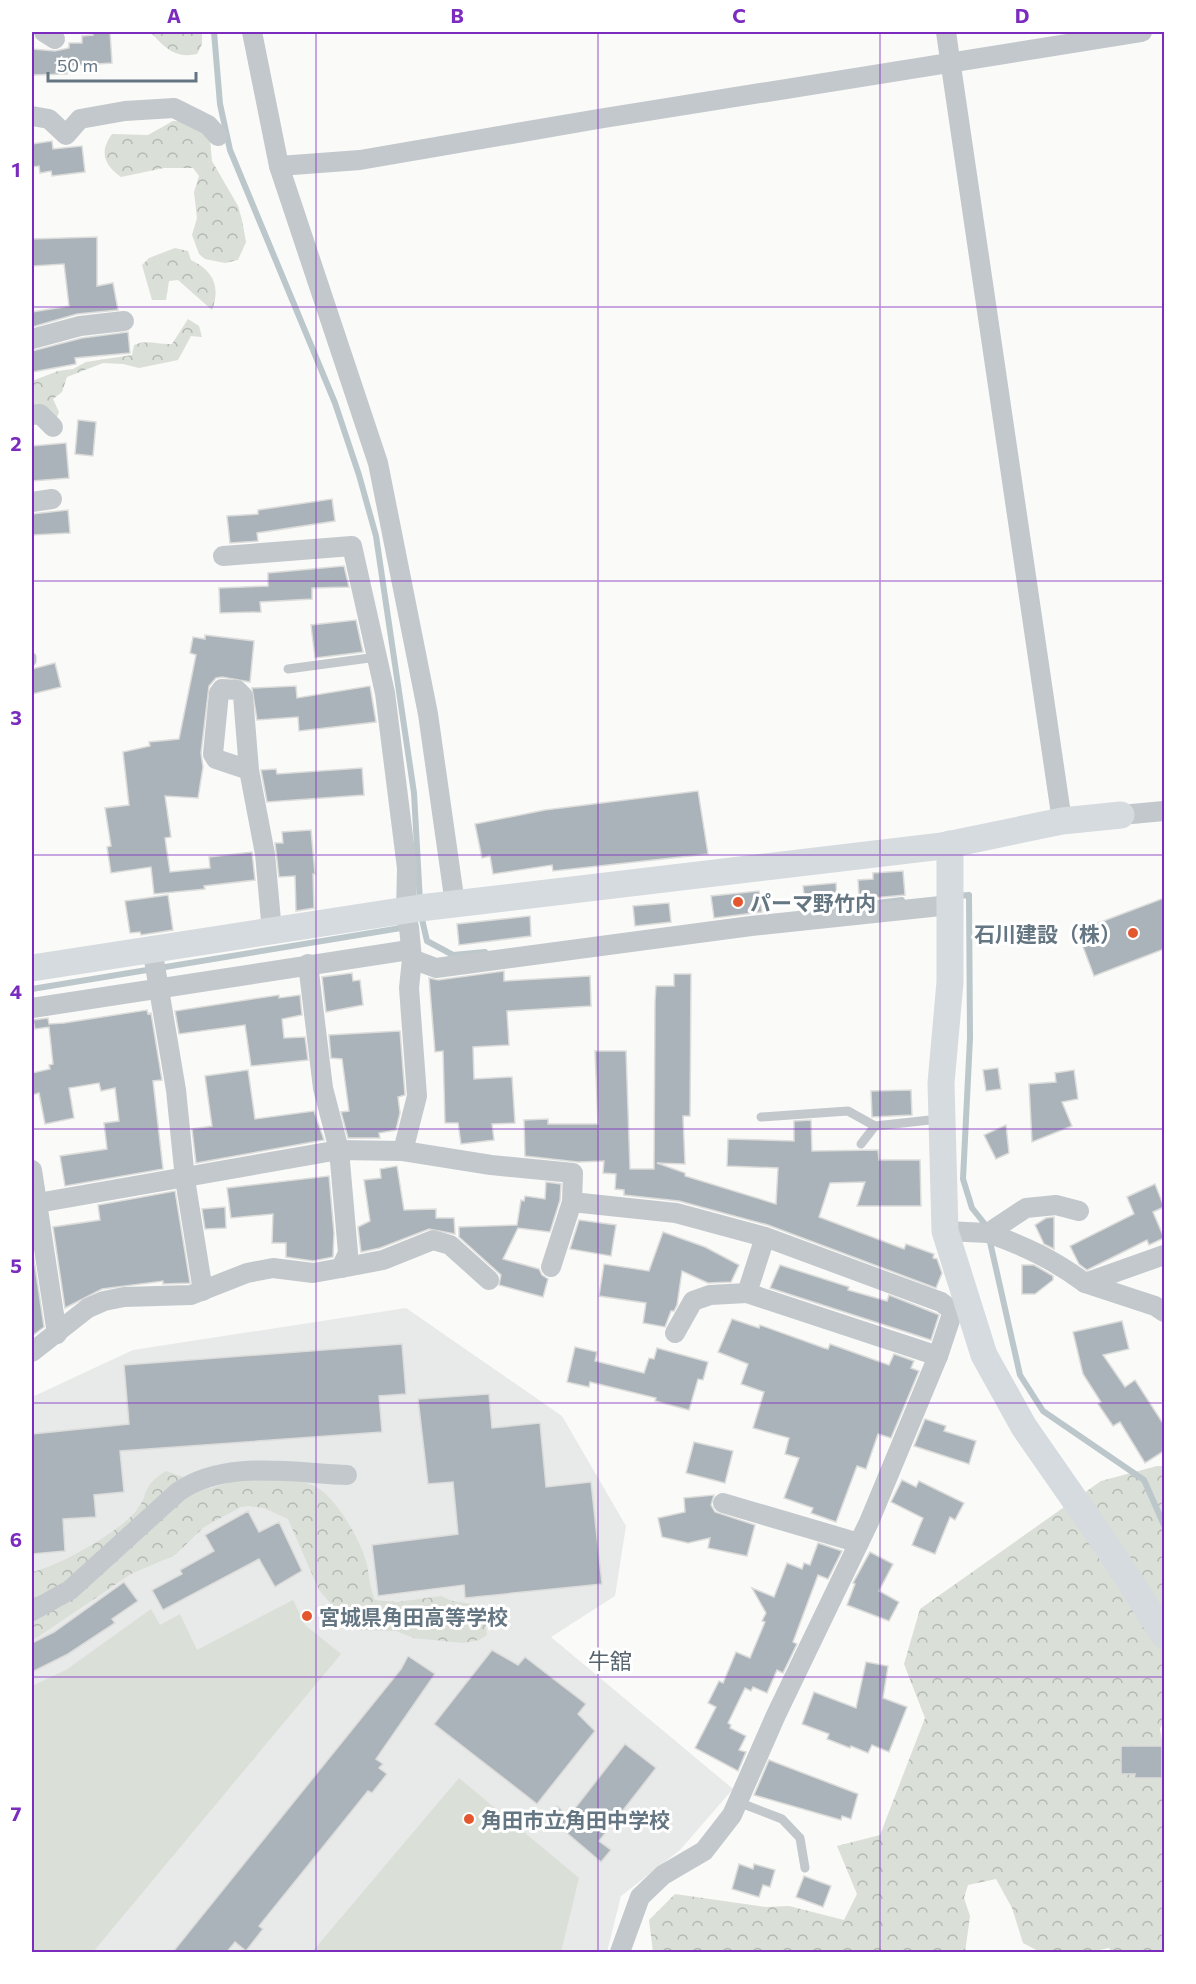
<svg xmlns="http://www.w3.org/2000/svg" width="1196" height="1984" font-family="Commissioner,'Noto Sans JP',sans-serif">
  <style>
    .built { fill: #e8e9e9 }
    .green { fill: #dadfd7 }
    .forest { fill: url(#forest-crowns) }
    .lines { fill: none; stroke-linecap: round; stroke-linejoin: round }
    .stream { stroke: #bbc7cb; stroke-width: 6 }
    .building { fill: #aab3b9; stroke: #dcdcda; stroke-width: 1.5 }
    .lane { stroke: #c3c8cc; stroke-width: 9 }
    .street { stroke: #c3c8cc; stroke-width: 20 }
    .secondary { stroke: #d6dbdf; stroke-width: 27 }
    .grid { fill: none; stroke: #7b2cbf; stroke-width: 1.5; stroke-opacity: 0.55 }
    .poi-dot { fill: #e4572e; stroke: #fff; stroke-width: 2 }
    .labels { text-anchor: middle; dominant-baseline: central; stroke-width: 6; stroke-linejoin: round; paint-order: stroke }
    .poi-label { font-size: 21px; font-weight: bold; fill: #657683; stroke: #fff; text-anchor: start }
    .neighbourhood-label { font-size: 22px; fill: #57646e; stroke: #fff }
    .neatline { fill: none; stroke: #7b2cbf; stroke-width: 2 }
    .grid-label { font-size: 20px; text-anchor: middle; font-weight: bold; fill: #7b2cbf }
  </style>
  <defs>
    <pattern id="forest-crowns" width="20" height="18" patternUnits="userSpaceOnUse" patternTransform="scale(1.5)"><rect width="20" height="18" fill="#dadfd7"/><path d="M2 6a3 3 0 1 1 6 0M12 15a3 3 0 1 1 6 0" fill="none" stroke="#b4b9b4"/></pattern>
  </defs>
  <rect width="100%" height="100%" fill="#fafaf8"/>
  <polygon class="built" points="406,1308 562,1416 626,1526 615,1596 551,1637 733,1789 680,1850 621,1896 607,1952 32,1952 32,1397 133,1350"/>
  <g class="green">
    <polygon points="293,1600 305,1625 341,1654 93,1952 32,1952 32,1686 66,1670 151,1609 160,1625 180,1614 197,1650"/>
    <polygon points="459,1778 579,1878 561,1952 312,1952"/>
  </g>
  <g class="forest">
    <path d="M150,32H202V44L197,54C174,59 165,47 150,32Z"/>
    <path d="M173,121H187L210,139L212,161L238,206L242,220L246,242L238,260L225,263L205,259L199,254L192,235L197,218L194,192L199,176L193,168H164L121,177C104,165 99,152 112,134L148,135Z"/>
    <path d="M175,248L188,251L191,260C213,270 221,287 212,310L178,280L169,281L166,300H152L142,265L149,258Z"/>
    <path d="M188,319L199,326L202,337L191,336L178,360L139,368L123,364L103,363L67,377L62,392L53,399L59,412L57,417H51L47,408L32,405V381L58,371L73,369L86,362L132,355L134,345C148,339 158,345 172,344Z"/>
    <polygon points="1157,1466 1164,1466 1164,1720 1160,1729 1164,1751 1164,1952 1112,1952 1109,1948 1090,1952 1040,1952 1023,1943 1012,1908 996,1879 968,1885 964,1898 970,1916 965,1952 653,1952 649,1920 675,1894 766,1907 789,1906 844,1920 857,1894 837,1846 880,1835 925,1718 904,1664 920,1609 1101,1481"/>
    <path d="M166,1471L186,1478L193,1490C210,1492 225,1481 242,1480C264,1480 296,1476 316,1487C335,1497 357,1535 364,1555C370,1570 368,1585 375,1600L397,1602L441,1596L452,1601L479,1605L484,1612L487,1635L479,1640L463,1643L414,1638L396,1631L353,1630L319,1590L288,1519L264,1508L249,1506L241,1507L204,1527L175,1555L131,1574L32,1641V1572C59,1566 118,1533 136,1511C151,1493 139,1488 166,1471Z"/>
  </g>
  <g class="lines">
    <g class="stream">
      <polyline points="214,32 220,104 230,150 335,403 359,475 376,536 414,793 420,902"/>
      <polyline points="957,896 969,895 970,1038 963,1179 972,1208 984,1223 988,1233 1020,1375 1043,1411 1144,1480 1164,1525"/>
      <polyline points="868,904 902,900"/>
      <polyline points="421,915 427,941 453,955 485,952"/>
      <polyline points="32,989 407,927"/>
    </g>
  </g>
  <g class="building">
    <polygon points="92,32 110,32 112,63 67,66 67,74 32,75 32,49 55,51 69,48 69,43 82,43 82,36 93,35"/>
    <polygon points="52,141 53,149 82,146 85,172 52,176 51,171 40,173 39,166 32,167 32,144"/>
    <polygon points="97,237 97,286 113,283 118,310 77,314 32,327 32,312 69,306 64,264 33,266 32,239"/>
    <polygon points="128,332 130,353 75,358 76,364 32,372 32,351 82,338"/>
    <polygon points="78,420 96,422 93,456 75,454"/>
    <polygon points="66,443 69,478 32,481 32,446"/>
    <polygon points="332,499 335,521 257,533 258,541 230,543 227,516 258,514 258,510"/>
    <polygon points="68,510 70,533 32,535 32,514"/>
    <polygon points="344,566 349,587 312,588 312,599 260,602 261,612 220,613 219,588 268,586 268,573"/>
    <polygon points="356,620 363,652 315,658 311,625"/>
    <polygon points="205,635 254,641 250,682 222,677 216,678 209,686 201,753 203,767 198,798 165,796 171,837 165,838 170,872 210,868 209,857 252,852 255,880 204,886 205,889 154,894 151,867 111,873 107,847 111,846 105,808 129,805 123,752 150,746 149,742 179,739 196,655 190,653 193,637 205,639"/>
    <polygon points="55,663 61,687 32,694 32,669"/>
    <polygon points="296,686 297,698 370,686 376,722 299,731 298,717 257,720 252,688"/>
    <polygon points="362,768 364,795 267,802 261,770 276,769 277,774"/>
    <polygon points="698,791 708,854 553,871 552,865 493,874 490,856 482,858 475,824 545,810"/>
    <polygon points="311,830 315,874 313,874 314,908 296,911 295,876 279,877 275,843 283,843 282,832"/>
    <polygon points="903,871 905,895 872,898 872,895 859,896 858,880 873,879 873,873"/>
    <polygon points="836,883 837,902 805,904 803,886"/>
    <polygon points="759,891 762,912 714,918 711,896"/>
    <polygon points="168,895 173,930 141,935 140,932 130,933 125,901"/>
    <polygon points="1164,898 1164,949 1094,976 1077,931"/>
    <polygon points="669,903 671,922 635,926 633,906"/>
    <polygon points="530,916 531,936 459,945 457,924"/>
    <polygon points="504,971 504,981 590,976 591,1006 507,1011 509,1045 473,1047 474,1079 512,1077 515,1123 492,1124 494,1140 461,1144 458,1123 445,1123 443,1051 435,1052 429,978 438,980"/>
    <polygon points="352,973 353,981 360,980 363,1005 326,1012 322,977"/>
    <polygon points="674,974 691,974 690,1116 683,1116 685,1164 657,1163 685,1173 685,1176 776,1204 778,1168 727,1166 728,1139 794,1141 794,1121 811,1120 812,1151 878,1150 879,1160 920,1160 921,1206 857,1206 865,1182 830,1183 819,1217 904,1249 906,1244 934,1254 933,1258 937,1259 942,1273 936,1288 768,1225 679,1201 624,1195 624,1190 615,1189 616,1174 603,1173 604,1161 578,1162 525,1156 524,1120 548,1119 548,1124 598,1124 595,1051 626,1051 630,1169 654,1169 655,1001 656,986 674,986"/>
    <polygon points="279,995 279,998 300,995 302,1015 282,1019 284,1038 305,1037 308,1060 251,1066 245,1025 179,1034 175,1011"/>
    <polygon points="147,1010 148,1014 151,1013 162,1080 153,1081 163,1169 65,1186 60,1156 107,1149 104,1123 119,1121 115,1088 101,1091 99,1083 69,1088 74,1118 45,1124 39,1093 32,1095 32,1073 50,1069 49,1065 53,1064 49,1027 35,1029 33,1020 48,1018 49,1024 64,1023"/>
    <polygon points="400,1031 405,1095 398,1097 400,1113 396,1130 379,1133 380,1138 348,1138 341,1112 349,1111 342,1059 331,1058 329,1035"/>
    <polygon points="998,1068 1001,1089 986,1091 983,1070"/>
    <polygon points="248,1070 255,1119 314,1111 324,1140 196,1163 192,1129 212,1126 205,1076"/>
    <polygon points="1074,1070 1078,1099 1062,1102 1072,1126 1032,1142 1029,1084 1056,1082 1055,1073"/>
    <polygon points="911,1090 912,1115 872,1117 871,1091"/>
    <polygon points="1006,1125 1009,1153 996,1159 984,1135"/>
    <polygon points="397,1166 404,1210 436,1209 436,1218 454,1218 455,1234 429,1229 380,1248 361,1252 358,1227 370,1221 364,1180 381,1178 380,1169"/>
    <polygon points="329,1176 334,1233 333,1257 313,1261 286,1257 286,1243 272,1243 273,1214 231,1218 227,1188"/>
    <polygon points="546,1182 561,1184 560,1200 550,1232 518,1228 503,1259 539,1269 542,1275 548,1279 543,1297 499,1285 501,1275 459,1237 459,1227 517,1225 521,1200 524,1201 525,1196 545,1199"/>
    <polygon points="1155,1184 1164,1207 1153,1212 1164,1238 1149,1245 1147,1240 1087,1270 1079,1264 1070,1246 1134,1214 1127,1197"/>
    <polygon points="175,1191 190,1283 163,1284 163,1281 102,1289 65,1308 53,1227 100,1220 98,1205"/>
    <polygon points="225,1207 226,1228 205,1229 202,1209"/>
    <polygon points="1054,1217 1054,1249 1044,1244 1035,1225 1046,1218"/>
    <polygon points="579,1220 616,1225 611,1256 570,1249"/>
    <polygon points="663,1232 705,1247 739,1265 731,1282 708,1283 682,1271 677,1305 674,1311 671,1311 665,1327 643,1323 646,1303 599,1296 604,1264 649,1271"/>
    <polygon points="32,1246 44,1327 32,1336"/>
    <polygon points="780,1265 849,1287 848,1290 887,1301 889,1295 937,1314 939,1315 931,1340 770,1288"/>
    <polygon points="1022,1265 1034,1265 1053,1276 1053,1280 1035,1294 1022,1294"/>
    <polygon points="732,1319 759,1328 760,1325 824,1348 828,1349 830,1344 889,1365 894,1354 914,1361 911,1368 919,1371 891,1438 878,1434 866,1469 857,1466 836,1522 811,1513 813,1508 784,1498 799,1458 785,1454 789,1438 753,1428 764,1392 741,1384 748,1364 718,1352"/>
    <polygon points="1122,1321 1129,1349 1103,1355 1125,1387 1135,1380 1164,1425 1164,1451 1145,1463 1120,1422 1113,1426 1098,1404 1101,1402 1083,1374 1073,1332"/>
    <polygon points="402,1344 406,1394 379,1396 382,1432 120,1451 124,1492 94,1495 96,1517 63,1519 65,1551 32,1554 32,1434 129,1424 124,1365"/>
    <polygon points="575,1347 597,1352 595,1361 644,1373 649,1358 654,1359 657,1348 708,1362 703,1380 698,1379 689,1410 655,1401 656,1398 590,1382 589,1387 567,1382"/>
    <polygon points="489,1394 492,1428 540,1423 546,1487 591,1482 602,1584 465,1598 464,1585 378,1596 372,1545 458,1534 453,1482 428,1484 418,1399"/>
    <polygon points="925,1419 946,1426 944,1431 976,1441 969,1464 914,1446"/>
    <polygon points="694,1442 733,1451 725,1483 686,1473"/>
    <polygon points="902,1480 916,1487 919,1481 964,1503 955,1520 950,1517 935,1554 912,1545 923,1518 891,1502"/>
    <polygon points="714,1495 711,1505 715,1512 755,1525 747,1556 708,1548 710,1538 688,1543 662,1537 658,1518 685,1512 684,1498"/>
    <polygon points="248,1511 259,1532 279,1522 302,1571 275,1587 259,1559 163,1610 152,1590 182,1574 180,1570 214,1551 205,1535"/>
    <polygon points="818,1543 842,1551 828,1579 818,1575 793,1642 797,1644 783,1673 777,1670 767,1693 753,1687 751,1691 745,1688 728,1723 731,1725 730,1728 746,1736 739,1750 746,1752 738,1771 695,1748 716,1707 708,1703 719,1681 723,1683 736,1652 750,1658 765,1622 762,1621 766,1613 752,1588 774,1597 787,1563 802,1569 804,1563 810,1565"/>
    <polygon points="870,1552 893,1564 879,1591 899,1602 889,1621 847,1605 855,1584 853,1583"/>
    <polygon points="124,1582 138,1601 112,1619 115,1623 68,1654 32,1672 32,1643 54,1632"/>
    <polygon points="492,1650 518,1665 525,1657 586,1704 578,1714 595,1731 537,1804 434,1724"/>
    <polygon points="408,1656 435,1674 376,1759 383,1764 379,1768 387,1774 372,1793 368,1791 259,1926 263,1929 246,1951 235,1942 226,1953 172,1953 401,1669"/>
    <polygon points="866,1662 888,1666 883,1698 907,1707 889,1752 872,1745 868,1753 851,1746 850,1748 827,1739 829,1734 802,1724 814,1692 856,1708"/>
    <polygon points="625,1744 656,1768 599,1841 611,1850 601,1862 548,1817 557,1806 569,1816"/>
    <polygon points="1121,1746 1162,1746 1162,1778 1134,1778 1135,1774 1121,1774"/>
    <polygon points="769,1760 858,1794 851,1819 842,1816 841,1820 754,1795"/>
    <polygon points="739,1864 753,1869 754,1864 775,1870 770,1887 763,1885 759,1897 732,1889"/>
    <polygon points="804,1876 831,1886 823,1907 796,1897"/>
  </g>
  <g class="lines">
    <g class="lane">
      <polyline points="32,657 32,661"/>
      <polyline points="288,669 377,657"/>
      <polyline points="761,1117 848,1111 875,1126"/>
      <polyline points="861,1144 875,1126 939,1119"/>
      <polyline points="738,1802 782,1819 800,1838 805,1868"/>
    </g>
    <g class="street">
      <polyline points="44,32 55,39"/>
      <polyline points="252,32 279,166 378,463 428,714 455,904"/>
      <polyline points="946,32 1062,821"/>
      <polyline points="32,116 49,119 66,135 80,119 125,111 174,108 208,125 218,136"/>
      <polyline points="279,166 360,160 598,119 1142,32"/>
      <polyline points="32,339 80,326 124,321"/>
      <polyline points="32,415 40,414 53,427"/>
      <polyline points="32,502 52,499"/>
      <polyline points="223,556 352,546 385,693 407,868 406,912"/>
      <polyline points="249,770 216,759 213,754 219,693 222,689 237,690 243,696 249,770 265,854 272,932"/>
      <polyline points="1121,815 1164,811"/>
      <polyline points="402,911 409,927 412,959 436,968 751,926 950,905"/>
      <polyline points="152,948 176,1090 185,1179 203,1291"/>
      <polyline points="32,1008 409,950"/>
      <polyline points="403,1151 417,1096 409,988 412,959"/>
      <polyline points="32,1170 57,1334"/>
      <polyline points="32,1204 339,1150 323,1088 308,964"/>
      <polyline points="945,1231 988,1233 1026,1208 1056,1205 1079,1211"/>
      <path d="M988,1233C1025,1246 1054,1260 1085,1283L1164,1255"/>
      <polyline points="765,1237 747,1293 938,1356"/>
      <polyline points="551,1267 572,1202"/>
      <polyline points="341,1268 383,1260 433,1240 450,1245 489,1280"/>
      <polyline points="1085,1283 1155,1306 1164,1312"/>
      <polyline points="675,1333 693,1301 710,1295 747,1293"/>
      <polyline points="32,1352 88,1308 104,1301 124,1297 191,1295 247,1273 273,1268 313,1273 341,1268 348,1253 339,1150 403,1151 491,1165 573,1173 572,1202 676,1213 765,1237 941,1302 953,1311"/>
      <polyline points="723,1503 859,1543"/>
      <path d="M32,1611L70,1590L178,1492C225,1459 293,1473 347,1475"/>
      <polyline points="620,1952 640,1897 663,1875 704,1851 732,1815 776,1715 869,1522 938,1356 953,1311 963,1302"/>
    </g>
    <g class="secondary">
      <polyline points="950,844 950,982 941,1083 945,1231 984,1355 1024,1427 1113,1555 1164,1635"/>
      <polyline points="32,968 420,908 942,846 1062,821 1121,815"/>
    </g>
  </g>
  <path class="grid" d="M316,32V1952M598,32V1952M880,32V1952M32,307H1164M32,581H1164M32,855H1164M32,1129H1164M32,1403H1164M32,1677H1164"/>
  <g class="poi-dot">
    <circle cx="738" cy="902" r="6"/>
    <circle cx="1133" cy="933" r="6"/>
    <circle cx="307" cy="1616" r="6"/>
    <circle cx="469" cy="1819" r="6"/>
  </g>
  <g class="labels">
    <g class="poi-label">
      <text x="750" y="902">パーマ野竹内</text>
      <text x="1121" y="933" text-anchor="end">石川建設（株）</text>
      <text x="319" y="1616">宮城県角田高等学校</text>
      <text x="481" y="1819">角田市立角田中学校</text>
    </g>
    <g class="neighbourhood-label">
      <text x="610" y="1660">牛舘</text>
    </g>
  </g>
  <rect width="1196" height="1984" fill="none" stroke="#ffffff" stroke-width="66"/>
  <path d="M48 72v9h148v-9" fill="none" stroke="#657683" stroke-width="3"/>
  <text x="57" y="72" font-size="18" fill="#657683" stroke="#ffffff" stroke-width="4.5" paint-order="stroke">50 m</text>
  <rect x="33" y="33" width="1130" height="1918" class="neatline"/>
  <g class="grid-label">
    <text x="174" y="23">A</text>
    <text x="457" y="23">B</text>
    <text x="739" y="23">C</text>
    <text x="1022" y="23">D</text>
    <text x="16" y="177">1</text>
    <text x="16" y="451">2</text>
    <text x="16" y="725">3</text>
    <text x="16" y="999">4</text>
    <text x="16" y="1273">5</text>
    <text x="16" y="1547">6</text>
    <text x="16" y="1821">7</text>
  </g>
</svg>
